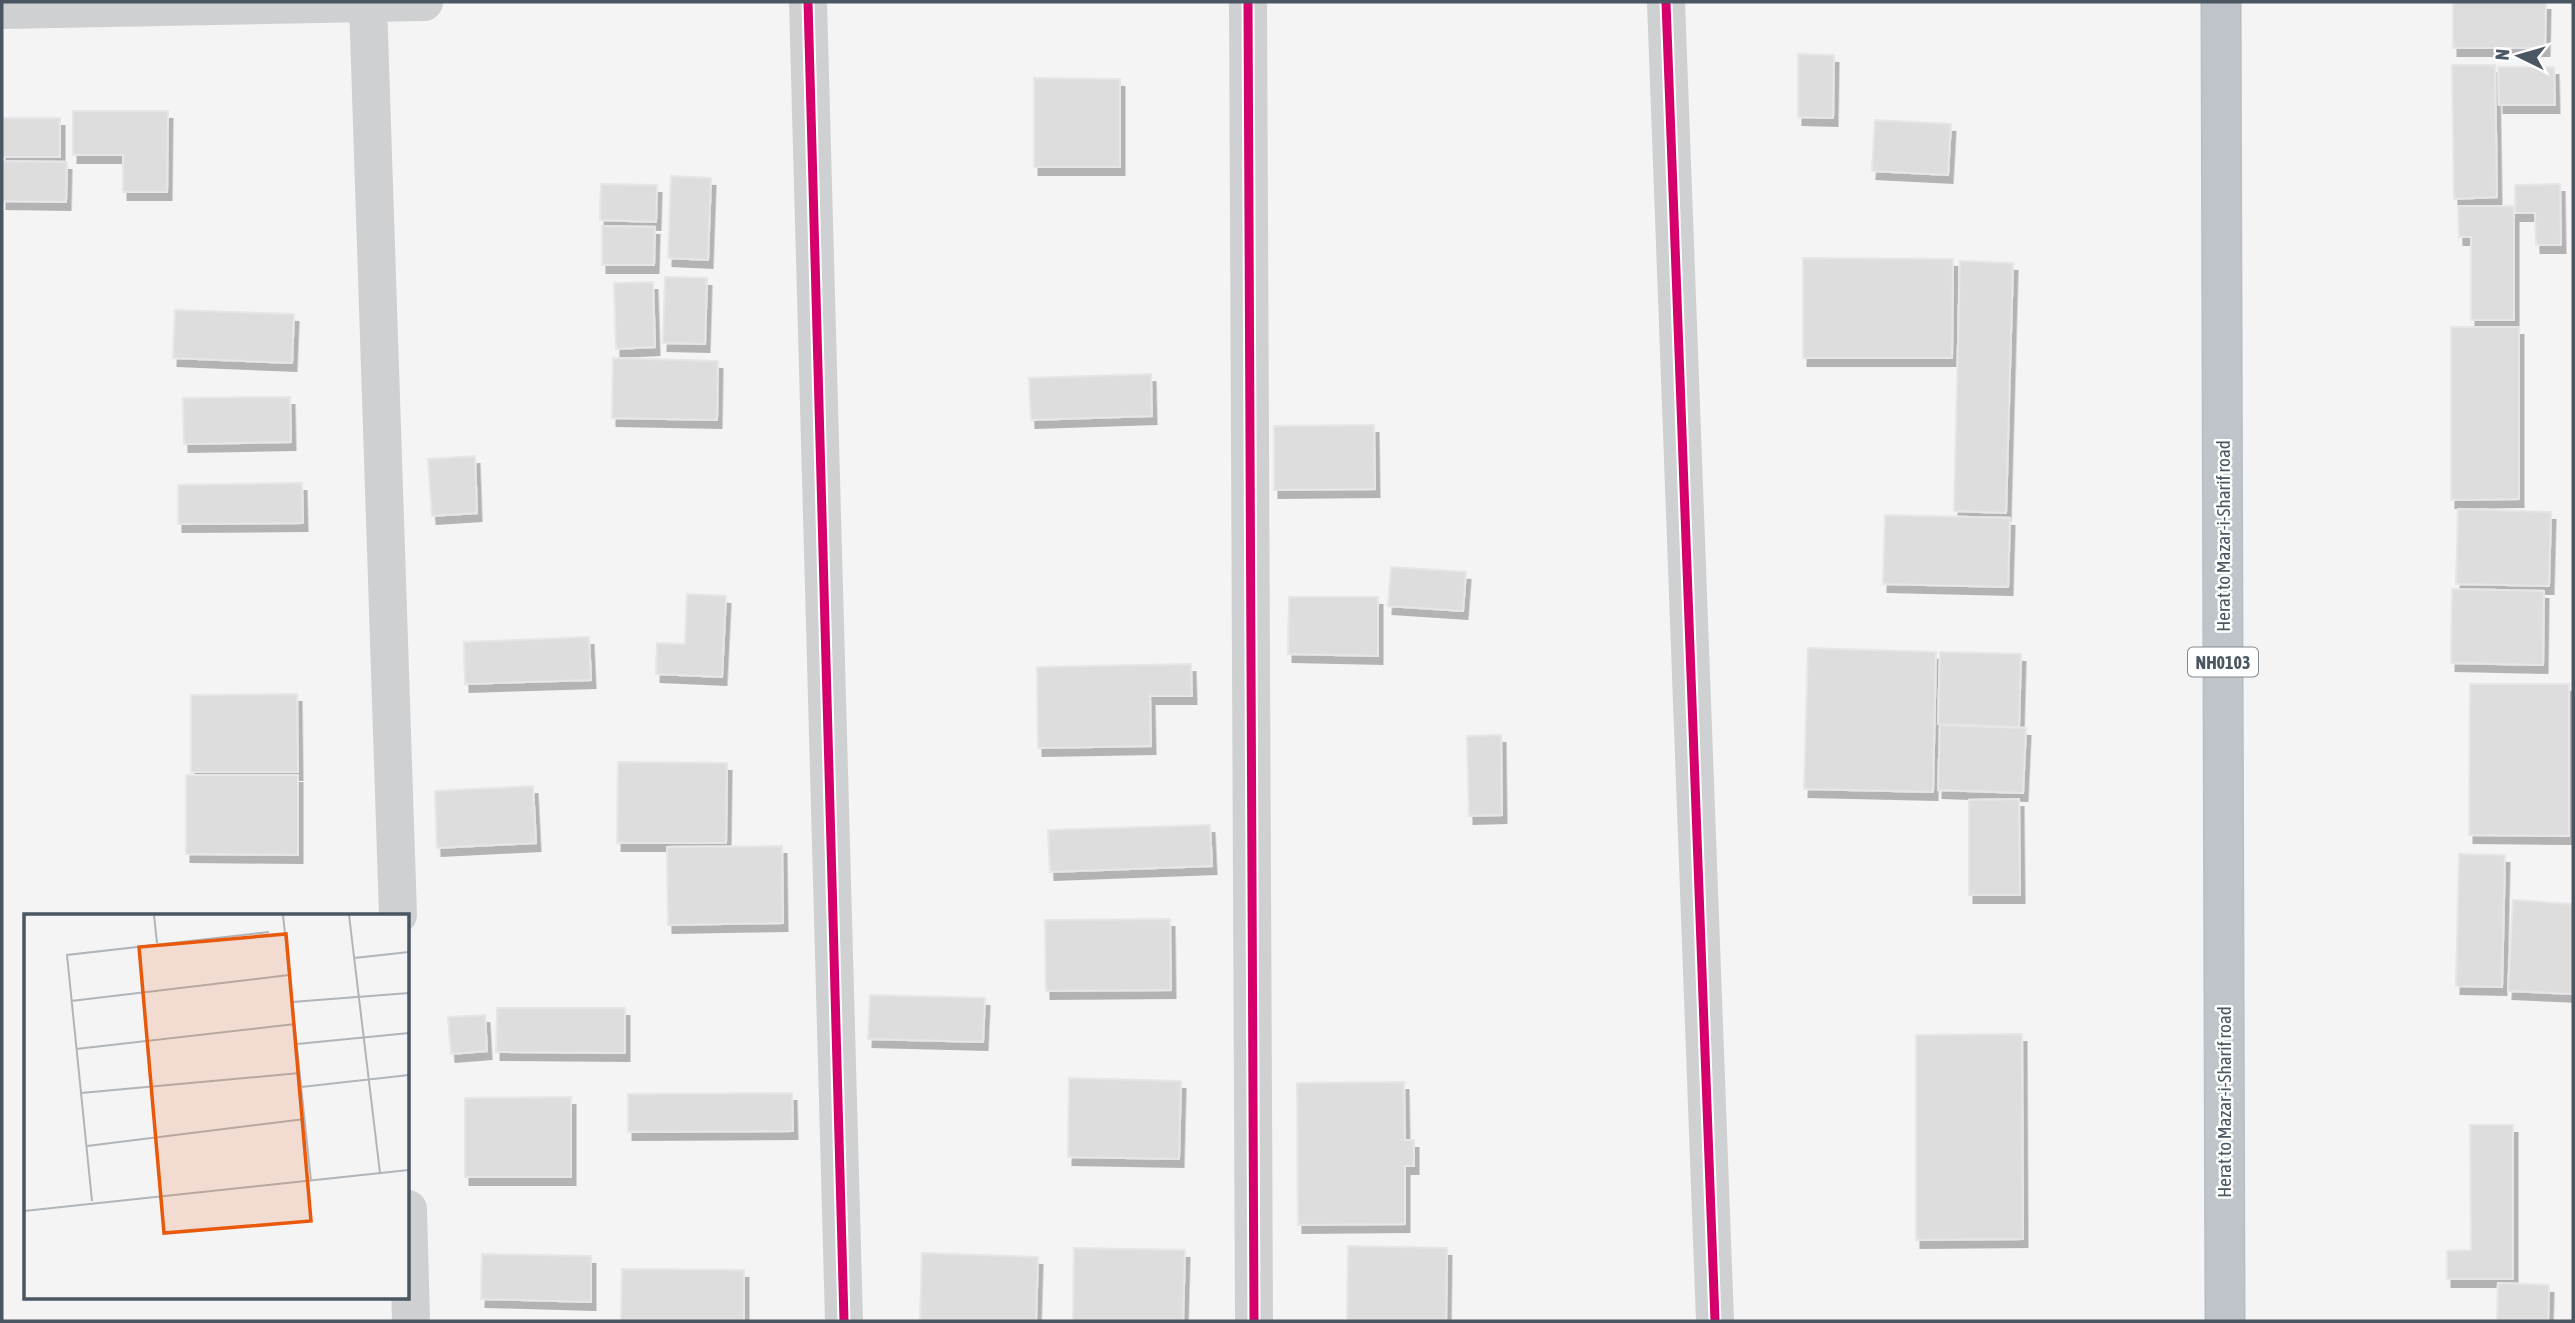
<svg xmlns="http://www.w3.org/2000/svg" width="2575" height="1323" font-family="'Asap Condensed',sans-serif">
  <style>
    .building { fill: #ddddde; stroke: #e5e6e7; stroke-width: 2; filter: url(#shadow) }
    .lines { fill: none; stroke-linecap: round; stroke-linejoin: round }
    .highway-casing { stroke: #b9bec3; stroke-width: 41 }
    .street { stroke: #ced0d2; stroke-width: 38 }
    .highway { stroke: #bec4c9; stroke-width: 38 }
    .cycleway-casing { stroke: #fff; stroke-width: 13 }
    .cycleway { stroke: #d6006c; stroke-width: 9 }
    .labels { text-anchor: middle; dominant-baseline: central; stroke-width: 5; stroke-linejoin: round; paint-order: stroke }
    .shield { fill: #fff; stroke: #808990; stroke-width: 2 }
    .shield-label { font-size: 18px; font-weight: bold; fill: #4a5661 }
    .street-label { font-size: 19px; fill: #4a5661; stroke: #fff }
    .inset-road { fill: none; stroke: #b0b5b9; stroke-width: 2 }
    .view { fill: #e8590c; fill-opacity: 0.15; stroke: #e8590c; stroke-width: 3.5 }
    .inset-edge { fill: none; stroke: #4a5661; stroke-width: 3.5 }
  </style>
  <defs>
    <filter id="shadow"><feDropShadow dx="4.5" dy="8" stdDeviation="0" flood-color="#0004"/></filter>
  </defs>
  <rect width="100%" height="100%" fill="#f4f4f4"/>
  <g class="building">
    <polygon points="2453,2 2546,2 2545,48 2453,48"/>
    <polygon points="1798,54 1834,55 1833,118 1798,117"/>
    <polygon points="2452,65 2495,65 2497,197 2454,199"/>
    <polygon points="2498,67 2554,67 2555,105 2499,105"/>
    <polygon points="1034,78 1120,79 1120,167 1034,167"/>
    <polygon points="73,111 168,111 167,192 123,192 123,155 73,155"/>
    <rect x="2" y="118" width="58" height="39"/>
    <polygon points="1875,120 1951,124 1948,175 1872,171"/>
    <polygon points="2,161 67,162 66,202 2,201"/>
    <polygon points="671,176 711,178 708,260 668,258"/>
    <polygon points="601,184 657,185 656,222 600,220"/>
    <polygon points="2560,184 2561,245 2536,245 2535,213 2515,213 2515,185"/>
    <polygon points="2458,206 2514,206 2514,320 2471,320 2471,237 2459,237"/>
    <polygon points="602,226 655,227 654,265 602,265"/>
    <polygon points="1803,258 1953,259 1952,358 1803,358"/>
    <polygon points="1960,261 2013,263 2006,513 1954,511"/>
    <polygon points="665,277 707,278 705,344 663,343"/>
    <polygon points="653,282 655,347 616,349 614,283"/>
    <polygon points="175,310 294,314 292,363 173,358"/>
    <polygon points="2451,327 2519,327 2519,499 2451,500"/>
    <polygon points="613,358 718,361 717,420 612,418"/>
    <polygon points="1151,374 1152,416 1031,420 1029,378"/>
    <polygon points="290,397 291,442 184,444 183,398"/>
    <polygon points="1374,425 1375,489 1274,490 1274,426"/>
    <polygon points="475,456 477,513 432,516 428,459"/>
    <polygon points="302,483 303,523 178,524 178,485"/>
    <polygon points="2458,509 2551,512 2549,586 2456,584"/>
    <polygon points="1885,515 2010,518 2008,587 1883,584"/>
    <polygon points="1391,567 1466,572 1463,611 1388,606"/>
    <polygon points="2452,589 2544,591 2543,665 2451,663"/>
    <polygon points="687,594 726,596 722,677 656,674 657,643 685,644"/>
    <polygon points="1289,597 1378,597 1378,656 1288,654"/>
    <polygon points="589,637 591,680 465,684 464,642"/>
    <polygon points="1808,648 1936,652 1933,792 1804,789"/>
    <polygon points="1940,652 2021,654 2019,727 1938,724"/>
    <polygon points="1191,664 1192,696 1150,696 1151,746 1038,748 1037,667"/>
    <polygon points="2470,684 2569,684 2569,836 2469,835"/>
    <polygon points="297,694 298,772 191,772 191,695"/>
    <polygon points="1940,725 2026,728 2023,793 1938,790"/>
    <polygon points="1501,735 1502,815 1469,816 1467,736"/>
    <polygon points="618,762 727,763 726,843 617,843"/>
    <polygon points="186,775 298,775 298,855 186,854"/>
    <polygon points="533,786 536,843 437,848 435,791"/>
    <polygon points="2019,799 2020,895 1969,895 1969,800"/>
    <polygon points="1210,825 1212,866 1050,872 1048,830"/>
    <polygon points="782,846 783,923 668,925 667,847"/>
    <polygon points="2459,854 2505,855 2502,987 2456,986"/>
    <polygon points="2513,900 2573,904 2573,994 2508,991"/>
    <polygon points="1170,919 1171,990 1046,991 1045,920"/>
    <polygon points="870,995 985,998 983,1042 868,1039"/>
    <polygon points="497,1008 625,1008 625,1053 496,1052"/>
    <polygon points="485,1015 487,1051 451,1054 448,1017"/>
    <polygon points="2022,1034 2023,1239 1916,1240 1916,1035"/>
    <polygon points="1069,1078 1181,1081 1179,1159 1068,1157"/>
    <polygon points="1404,1082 1405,1140 1414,1140 1414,1166 1405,1166 1405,1224 1298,1225 1297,1083"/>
    <polygon points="792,1093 793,1131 628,1132 628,1094"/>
    <polygon points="571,1097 571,1177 465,1177 465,1098"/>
    <polygon points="2470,1125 2513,1125 2513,1279 2447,1279 2447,1251 2471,1250"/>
    <polygon points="1348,1246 1447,1248 1446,1321 1347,1321"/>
    <polygon points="1074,1248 1185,1250 1183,1321 1073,1321"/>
    <polygon points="922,1253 1038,1257 1036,1321 920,1321"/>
    <polygon points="482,1254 591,1256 591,1302 481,1299"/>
    <polygon points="622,1269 744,1270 744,1321 621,1321"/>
    <polygon points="2498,1283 2549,1285 2548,1321 2497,1321"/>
  </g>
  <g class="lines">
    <defs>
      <polyline id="highway" points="2221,2 2225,1321"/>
    </defs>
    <use href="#highway" class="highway-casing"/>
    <g class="street">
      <polyline points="808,2 844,1321"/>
      <polyline points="1248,2 1254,1321"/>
      <polyline points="1666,2 1715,1321"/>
      <polyline points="368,3 398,915"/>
      <polyline points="2,10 424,2"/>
      <polyline points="408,1209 411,1321"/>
    </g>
    <use href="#highway" class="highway"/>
    <defs>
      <g id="cycleway">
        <polyline points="808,2 844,1321"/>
        <polyline points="1248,2 1254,1321"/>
        <polyline points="1666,2 1715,1321"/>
      </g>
    </defs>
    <use href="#cycleway" class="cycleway-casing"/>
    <use href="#cycleway" class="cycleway"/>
  </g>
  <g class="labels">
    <rect class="shield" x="2188" y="647.5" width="70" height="29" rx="5"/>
    <g class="shield-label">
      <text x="2223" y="662">NH0103</text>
    </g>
    <g class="street-label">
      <text transform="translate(2223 536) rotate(-90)">Herat to Mazar-i-Sharif road</text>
      <text transform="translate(2224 1102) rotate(-90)">Herat to Mazar-i-Sharif road</text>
    </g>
  </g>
  <g transform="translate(24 914)">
    <rect width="385" height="385" fill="#f4f4f4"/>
    <path class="inset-road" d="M130,1L133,29M259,1L287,267M325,1L356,259M330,44L385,38M47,87L265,61M268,88L385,79M273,130L385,119M52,135L271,110M277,173L385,161M57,179L276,159M63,232L281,205M68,287L43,41L245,18M0,297L385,256"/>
    <path class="view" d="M262,20L287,307L140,319L115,33Z"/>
    <rect width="385" height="385" class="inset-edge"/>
  </g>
  <rect width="2575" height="1323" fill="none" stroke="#4a5661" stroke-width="7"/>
  <g transform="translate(2519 56) rotate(275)" stroke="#ffffff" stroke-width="5" paint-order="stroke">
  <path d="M0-5L12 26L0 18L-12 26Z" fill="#4a5661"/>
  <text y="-10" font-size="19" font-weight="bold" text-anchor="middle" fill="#4a5661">N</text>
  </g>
</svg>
